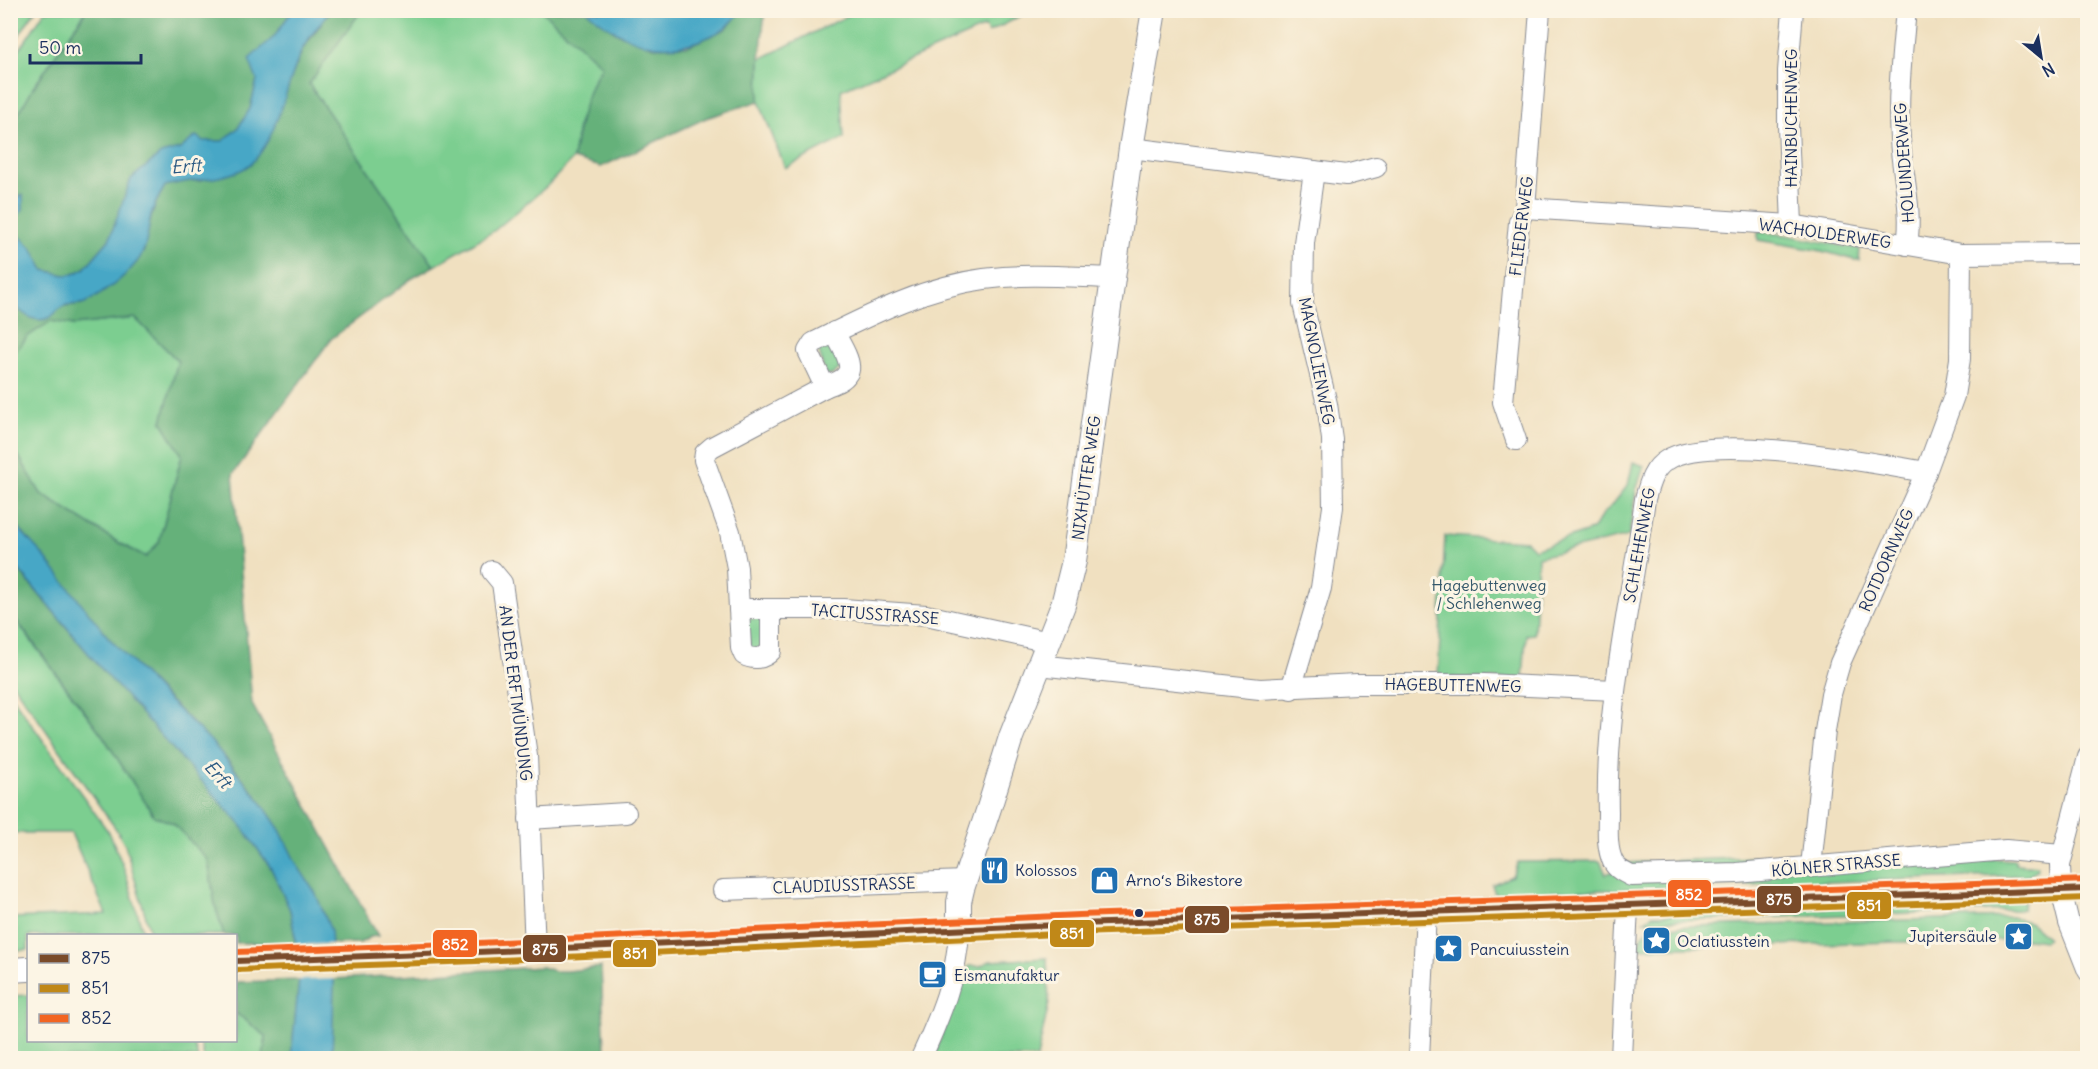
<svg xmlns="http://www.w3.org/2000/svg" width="2098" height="1069" font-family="Delius,sans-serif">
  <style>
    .green { fill: #7cce90; stroke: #4c7e77; stroke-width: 1.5 }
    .forest { fill: #65b17a; stroke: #40706c; stroke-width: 1.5 }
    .water { fill: #47a7c6; stroke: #316b92; stroke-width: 1.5 }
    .pier { fill: #f0e0c0 }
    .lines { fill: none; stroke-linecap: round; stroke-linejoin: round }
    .minor-casing { stroke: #86888f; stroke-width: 22 }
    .major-casing { stroke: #86888f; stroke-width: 26 }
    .minor { stroke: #fff; stroke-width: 20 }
    .major { stroke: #fff; stroke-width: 24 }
    .bus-1-casing { stroke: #fcf5e5; stroke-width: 10 }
    .bus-2-casing { stroke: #fcf5e5; stroke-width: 10 }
    .bus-3-casing { stroke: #fcf5e5; stroke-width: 10 }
    .bus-1 { stroke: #7a4b2a; stroke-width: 6 }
    .bus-2 { stroke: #c08818; stroke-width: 6 }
    .bus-3 { stroke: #f26522; stroke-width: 6 }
    .bus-dot { fill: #1b2f5e; stroke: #fcf5e5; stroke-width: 2 }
    .labels { text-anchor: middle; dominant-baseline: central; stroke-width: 6; stroke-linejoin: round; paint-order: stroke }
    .street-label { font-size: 16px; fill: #1b2f5e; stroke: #fcf5e5 }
    .park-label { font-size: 16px; fill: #33576a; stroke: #fcf5e5 }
    .poi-label { font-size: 16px; fill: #1b2f5e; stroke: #fcf5e5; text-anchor: start }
    .water-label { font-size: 18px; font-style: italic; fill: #2a5982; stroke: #fcf5e5 }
    .line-badge { stroke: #fcf5e5; stroke-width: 2 }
    .badge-label { font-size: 16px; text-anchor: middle; font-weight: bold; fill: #fff }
  </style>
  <rect width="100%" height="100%" fill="#fcf5e5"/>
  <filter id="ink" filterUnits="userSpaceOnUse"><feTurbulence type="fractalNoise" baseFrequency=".0167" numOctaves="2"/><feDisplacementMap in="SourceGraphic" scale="12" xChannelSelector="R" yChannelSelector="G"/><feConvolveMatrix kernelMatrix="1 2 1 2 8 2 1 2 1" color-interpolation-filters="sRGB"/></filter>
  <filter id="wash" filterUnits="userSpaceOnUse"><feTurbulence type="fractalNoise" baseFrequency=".008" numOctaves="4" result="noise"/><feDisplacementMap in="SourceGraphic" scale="24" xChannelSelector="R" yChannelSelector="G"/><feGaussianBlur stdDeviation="1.35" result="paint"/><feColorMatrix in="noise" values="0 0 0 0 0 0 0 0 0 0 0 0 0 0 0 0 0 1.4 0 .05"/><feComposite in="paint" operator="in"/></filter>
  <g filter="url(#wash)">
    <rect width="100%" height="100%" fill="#f0e0c0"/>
    <g class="green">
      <polygon points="11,10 35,11 11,47 10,11"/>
      <polygon points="45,11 86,11 33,88 11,127 11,62"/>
      <polygon points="361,11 542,11 602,66 593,81 578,125 573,159 546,187 494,231 434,266 308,83"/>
      <polygon points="857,11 1030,11 988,33 985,27 841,90 844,138 785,168 759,101 760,59"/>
      <polygon points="1758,232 1786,235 1860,249 1859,260 1855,260 1822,251 1758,240"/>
      <polygon points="135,318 178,361 162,422 182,455 159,542 147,557 119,543 41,494 11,443 10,358 27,337 51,321 74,325"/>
      <polygon points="833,341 844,365 832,375 825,375 818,347"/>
      <polygon points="1633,462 1644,466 1636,490 1629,536 1538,557 1534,634 1526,635 1523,680 1438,677 1445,536 1526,541 1534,549 1592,530 1603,514 1613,504 1628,485"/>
      <polygon points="10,613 103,736 154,816 173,823 208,860 215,905 224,935 151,935 125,845 116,829 11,681"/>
      <polygon points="762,618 764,646 751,652 745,619"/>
      <polygon points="10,694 110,834 125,871 144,935 28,936 28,950 11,951 11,918 106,914 71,833 11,833"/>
      <polygon points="1802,855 1786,864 1639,870 1624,863"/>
      <polygon points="1995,859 2015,860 2015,864 2038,866 2037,870 2028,875 1495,894 1492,885 1512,876 1518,862 1600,861 1606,874 1611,872"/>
      <polygon points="2024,901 2023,909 2019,910 1644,921 1653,915"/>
      <path d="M2012,917L2031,923L2048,938L2044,941L2028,939L1640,948C1639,935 1645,931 1656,927Z"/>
      <polygon points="1047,958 1049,1003 1037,1058 934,1058 963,974 969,966 980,966 990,961"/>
      <polygon points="28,995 28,1040 193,1041 198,1058 11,1058 11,996"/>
      <polygon points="236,1013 266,1036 263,1058 204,1058 200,1041 236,1040"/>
    </g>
    <g class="forest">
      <polygon points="86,11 292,11 274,37 250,59 257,80 250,109 238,128 223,141 203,141 196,136 180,149 161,154 131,179 109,240 84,269 74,274 65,275 44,270 32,248 12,229 13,220 22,195 11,200 11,127 33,88"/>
      <path d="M330,11H361L309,84L434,266L411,279L331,339L233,474L252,704L378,936L370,937L360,943L332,944C329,915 312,890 297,865C284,844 273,819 258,798C216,739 158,693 109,638C75,600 45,557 11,519V443L41,494L119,543L146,557L159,542L182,455L162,422L178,361L135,318L74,325L51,321L27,337L11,358L10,298L19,310H58L64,306L82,304L105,291L136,263L144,251L151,218L156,203L165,186L185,180L201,181L293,73L303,49Z"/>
      <path d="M542,11H587L617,33L653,47L688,46L726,29L741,11H765L760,59L759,101L706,118L601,167L573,159C578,126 584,94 602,66Z"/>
      <polygon points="10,560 98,665 241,825 271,868 290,910 296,943 236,943 236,936 224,935 215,905 208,860 173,823 154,816 103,736 11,613"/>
      <polygon points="542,967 554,971 567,971 601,967 605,1050 613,1058 332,1058 334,979"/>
      <polygon points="299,980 291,1058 263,1058 266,1036 236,1013 236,982"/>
    </g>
    <g class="water">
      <path d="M292,11H330C321,22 311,35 303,48C286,81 276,154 241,170C215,182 191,178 165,186C159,196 154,205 151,215C147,232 148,249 136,263C123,279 103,294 85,303C79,305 73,304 66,305C60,307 57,312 52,316C35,327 18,312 11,298V200L23,195V210L13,220L12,229L32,248L44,270L65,275L74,274L84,269L109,240L131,179L161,154L180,149L196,136L203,141H223L238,128L250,109L257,80L249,59L274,37Z"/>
      <path d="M587,11H741C729,27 724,30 706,38C660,58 623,41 587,11Z"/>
      <polygon points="10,519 43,555 108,637 163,695 210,740 259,799 280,830 297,865 315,892 331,931 334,979 332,1058 291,1058 299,980 295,936 290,910 271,868 241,825 98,665 11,560"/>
    </g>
    <polygon class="pier" points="335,944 337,979 296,980 293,945"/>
  </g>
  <g filter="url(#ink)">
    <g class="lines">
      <defs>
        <g id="minor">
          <path d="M1906,10C1902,53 1897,96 1900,139C1902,175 1913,209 1907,245"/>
          <polyline points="1131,148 1314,171"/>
          <polyline points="1525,208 1792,225 1961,254 2088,253"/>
          <polyline points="1792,225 1788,126 1788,71 1793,10"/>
          <path d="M825,387C832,384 843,381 847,374C855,365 839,342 834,332"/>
          <polyline points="1516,440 1503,402 1519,222 1525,208 1540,10"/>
          <path d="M1926,472C1871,463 1712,431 1667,460C1653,468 1649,484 1645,499C1631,603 1605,706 1608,812C1608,828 1606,847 1613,862C1617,869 1623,872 1631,876L1737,873L2006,850L2062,855"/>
          <polyline points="492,571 502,583 527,756 535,949"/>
          <path d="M739,609L741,648L744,655C753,660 764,659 771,651V609"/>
          <path d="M1049,642L926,615L843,609H739L737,568L730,532L704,460L705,453L712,447L825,387L808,351L813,343C868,316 923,287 984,279C1026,273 1071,277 1113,278"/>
          <polyline points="1039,665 1260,689 1357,684 1484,684 1615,690"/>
          <polyline points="1291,689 1321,588 1333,507 1332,439 1327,404 1303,304 1304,243 1314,171 1346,175 1376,167"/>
          <polyline points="2088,757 2060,865 2061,890 2069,923 2088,971"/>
          <polyline points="529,819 626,813"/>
          <polyline points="1811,867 1825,731 1831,694 1840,663 1926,472 1954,396 1960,359 1961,254"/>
          <polyline points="723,890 965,881"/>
          <path d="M921,1058C939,1019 958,974 959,930"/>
          <polyline points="1419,1058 1426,912"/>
          <polyline points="1621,1058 1628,906"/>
        </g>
        <g id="major">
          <polyline points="959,930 959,902 962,889 990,805 1011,737 1063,605 1074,561 1131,148 1154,10"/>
          <polyline points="236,961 477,952 1079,924 2088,889"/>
          <polyline points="10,970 28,969"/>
        </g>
      </defs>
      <use href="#minor" class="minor-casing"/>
      <use href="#major" class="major-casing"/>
      <use href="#minor" class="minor"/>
      <use href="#major" class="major"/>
      <defs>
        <polyline id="bus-1" points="236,961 477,952 1079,924 2088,889"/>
        <polyline id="bus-2" points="236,970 477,961 1079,933 2088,898"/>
        <polyline id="bus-3" points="236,952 477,943 1079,915 2088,880"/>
      </defs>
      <use href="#bus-1" class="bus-1-casing"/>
      <use href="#bus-2" class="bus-2-casing"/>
      <use href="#bus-3" class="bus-3-casing"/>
      <use href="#bus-1" class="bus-1"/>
      <use href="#bus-2" class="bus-2"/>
      <use href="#bus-3" class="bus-3"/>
    </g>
  </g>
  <defs>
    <symbol id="restaurant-square" viewBox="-11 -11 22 22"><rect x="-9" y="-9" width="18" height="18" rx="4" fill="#1f6fb2" stroke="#fcf5e5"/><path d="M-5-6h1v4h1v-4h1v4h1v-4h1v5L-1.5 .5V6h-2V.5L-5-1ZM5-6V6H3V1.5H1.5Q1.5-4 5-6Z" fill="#fff"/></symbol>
    <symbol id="shop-square" viewBox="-11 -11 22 22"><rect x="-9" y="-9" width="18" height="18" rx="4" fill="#1f6fb2" stroke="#fcf5e5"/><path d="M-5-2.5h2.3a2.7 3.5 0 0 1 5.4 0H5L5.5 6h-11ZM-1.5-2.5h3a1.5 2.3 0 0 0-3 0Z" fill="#fff"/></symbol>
    <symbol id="sight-square" viewBox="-11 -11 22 22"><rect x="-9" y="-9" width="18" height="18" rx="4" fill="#1f6fb2" stroke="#fcf5e5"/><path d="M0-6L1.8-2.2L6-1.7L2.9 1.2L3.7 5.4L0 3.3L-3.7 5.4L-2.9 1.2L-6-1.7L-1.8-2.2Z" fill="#fff"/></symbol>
    <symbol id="cafe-square" viewBox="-11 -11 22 22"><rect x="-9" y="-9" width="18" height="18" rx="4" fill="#1f6fb2" stroke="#fcf5e5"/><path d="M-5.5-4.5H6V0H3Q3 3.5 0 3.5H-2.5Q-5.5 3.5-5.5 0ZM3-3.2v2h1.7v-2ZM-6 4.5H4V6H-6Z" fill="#fff"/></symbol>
  </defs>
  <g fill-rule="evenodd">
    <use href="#restaurant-square" x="978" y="854" width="33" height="33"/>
    <use href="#shop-square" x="1088" y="864" width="33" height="33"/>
    <use href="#sight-square" x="2002" y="920" width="33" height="33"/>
    <use href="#sight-square" x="1640" y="924" width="33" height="33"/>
    <use href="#sight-square" x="1432" y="932" width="33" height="33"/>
    <use href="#cafe-square" x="916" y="958" width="33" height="33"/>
  </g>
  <circle class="bus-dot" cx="1139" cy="913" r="5"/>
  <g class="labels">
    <g class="street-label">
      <text transform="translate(1791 118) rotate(-90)">HAINBUCHENWEG</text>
      <text transform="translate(1904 163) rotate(-94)">HOLUNDERWEG</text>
      <text transform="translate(1521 226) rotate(-83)">FLIEDERWEG</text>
      <text transform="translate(1825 233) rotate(8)">WACHOLDERWEG</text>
      <text transform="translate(1317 361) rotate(79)">MAGNOLIENWEG</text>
      <text transform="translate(1086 478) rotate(-82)">NIXHÜTTER WEG</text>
      <text transform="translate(1639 545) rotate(-80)">SCHLEHENWEG</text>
      <text transform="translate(1886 560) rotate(-66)">ROTDORNWEG</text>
      <text transform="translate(875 614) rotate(4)">TACITUSSTRASSE</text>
      <text transform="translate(1453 685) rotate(1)">HAGEBUTTENWEG</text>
      <text transform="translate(516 693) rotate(83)">AN DER ERFTMÜNDUNG</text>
      <text transform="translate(1836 865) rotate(-5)">KÖLNER STRASSE</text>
      <text transform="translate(844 885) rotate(-2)">CLAUDIUSSTRASSE</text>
    </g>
    <g class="park-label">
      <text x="1489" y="585">Hagebuttenweg<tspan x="1489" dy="18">/ Schlehenweg</tspan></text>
    </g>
    <g class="poi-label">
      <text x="1015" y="870">Kolossos</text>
      <text x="1126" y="880">Arno‘s Bikestore</text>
      <text x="1997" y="936" text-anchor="end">Jupitersäule</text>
      <text x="1677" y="941">Oclatiusstein</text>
      <text x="1470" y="949">Pancuiusstein</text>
      <text x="954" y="975">Eismanufaktur</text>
    </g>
    <g class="water-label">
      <text transform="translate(186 166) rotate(-4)">Erft</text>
      <text transform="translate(218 774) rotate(48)">Erft</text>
    </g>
  </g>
  <g class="line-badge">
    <rect x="1667" y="879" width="45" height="29" rx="6" fill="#f26522"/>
    <rect x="1756" y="885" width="46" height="29" rx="6" fill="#7a4b2a"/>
    <rect x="1846" y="891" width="46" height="29" rx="6" fill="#c08818"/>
    <rect x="1184" y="905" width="46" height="29" rx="6" fill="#7a4b2a"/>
    <rect x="1049" y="919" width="46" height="29" rx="6" fill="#c08818"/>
    <rect x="432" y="929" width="46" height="29" rx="6" fill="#f26522"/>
    <rect x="522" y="934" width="45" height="29" rx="6" fill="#7a4b2a"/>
    <rect x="612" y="939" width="45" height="29" rx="6" fill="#c08818"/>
  </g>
  <g class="badge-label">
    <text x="1689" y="900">852</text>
    <text x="1779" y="905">875</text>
    <text x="1869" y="911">851</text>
    <text x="1207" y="925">875</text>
    <text x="1072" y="939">851</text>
    <text x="455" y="950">852</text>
    <text x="545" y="955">875</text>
    <text x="635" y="959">851</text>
  </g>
  <rect width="2098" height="1069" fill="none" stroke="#fcf5e5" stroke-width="36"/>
  <rect x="27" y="934" width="210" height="108" fill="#fcf5e5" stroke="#a2a6af" stroke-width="1.5"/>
  <rect x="39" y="954" width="30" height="9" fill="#7a4b2a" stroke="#a2a6af" stroke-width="1.5"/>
  <text x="81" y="964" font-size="18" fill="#1b2f5e">875</text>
  <rect x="39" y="984" width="30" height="9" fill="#c08818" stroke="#a2a6af" stroke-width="1.5"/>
  <text x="81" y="994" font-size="18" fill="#1b2f5e">851</text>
  <rect x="39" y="1014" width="30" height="9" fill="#f26522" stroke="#a2a6af" stroke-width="1.5"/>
  <text x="81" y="1024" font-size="18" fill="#1b2f5e">852</text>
  <g transform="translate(2041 57) rotate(150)" stroke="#fcf5e5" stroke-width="4.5" paint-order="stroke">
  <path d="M0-4.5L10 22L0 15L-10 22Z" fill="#1b2f5e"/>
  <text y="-9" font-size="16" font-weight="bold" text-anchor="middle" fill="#1b2f5e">N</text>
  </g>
  <path d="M30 54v9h111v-9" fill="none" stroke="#1b2f5e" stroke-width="3"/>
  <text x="39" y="54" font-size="18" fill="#1b2f5e" stroke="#fcf5e5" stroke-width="4.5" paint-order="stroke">50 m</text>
</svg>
